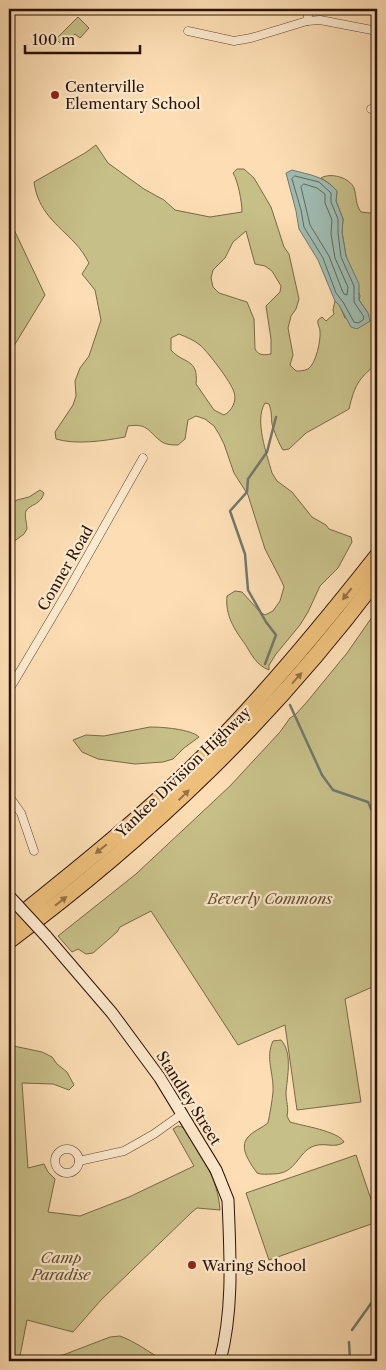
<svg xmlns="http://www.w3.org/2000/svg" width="386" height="1370" font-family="'Libre Caslon Text',serif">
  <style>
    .green { fill: #c7bf88; stroke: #786846; fill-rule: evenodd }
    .water { fill: #9fbcb1; stroke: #70786c }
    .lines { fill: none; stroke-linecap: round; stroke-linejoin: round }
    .shore { stroke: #64675a; stroke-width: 1 }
    .stream { stroke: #70786c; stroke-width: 2.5 }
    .street-casing { stroke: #5e4530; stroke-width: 9 }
    .secondary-casing { stroke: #291204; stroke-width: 13 }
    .highway-casing { stroke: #291204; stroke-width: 17 }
    .street { stroke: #feeace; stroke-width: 8 }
    .secondary { stroke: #feeace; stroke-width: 11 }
    .highway { stroke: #eebf7a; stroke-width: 15 }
    .secondary-bridge-casing { stroke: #291204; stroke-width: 13; stroke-linecap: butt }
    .secondary-bridge { stroke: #feeace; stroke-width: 11 }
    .oneway { fill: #957145 }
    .poi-dot { fill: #8f2418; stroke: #feeace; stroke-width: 2 }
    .labels { text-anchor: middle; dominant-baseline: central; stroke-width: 4.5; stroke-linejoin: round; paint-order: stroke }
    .poi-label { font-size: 15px; fill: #291204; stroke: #feeace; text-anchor: start }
    .street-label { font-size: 15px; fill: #291204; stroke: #feeace }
    .park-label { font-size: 15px; font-style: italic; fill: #604f32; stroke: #feeace }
  </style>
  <rect width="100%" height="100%" fill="#fddeb4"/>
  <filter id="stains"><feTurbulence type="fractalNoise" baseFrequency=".004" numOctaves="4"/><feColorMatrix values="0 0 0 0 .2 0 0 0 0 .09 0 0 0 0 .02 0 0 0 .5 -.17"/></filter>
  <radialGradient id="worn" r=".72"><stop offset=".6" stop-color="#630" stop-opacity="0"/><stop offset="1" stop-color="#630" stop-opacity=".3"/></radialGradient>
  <g class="green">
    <polygon points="78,17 89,28 80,38 75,34 63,46 56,39"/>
    <path d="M96,145L108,163L144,189L164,200L175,210L210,217L242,212C242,202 238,181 233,173L237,169H244L254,178L271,207L284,247L289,254L299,299L296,309L291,316L288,328L293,355L290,365L296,371C299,371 304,371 308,369C316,364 321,340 320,331C320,327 317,325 318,320L322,317L326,321L334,314L333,310L335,301L339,304L345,318L368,313L359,300L360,296L346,256L342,232L343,219L336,201L337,191L330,184L321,178C331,172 350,178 354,188C357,197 355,204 361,212L369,213L377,212V363C358,380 355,384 349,409L306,433L289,449L283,450C280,446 273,429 272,424C271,416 272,412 269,404L265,403C254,420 267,455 272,473L277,481L292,492L312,517L326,525L329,529L351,537L352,542L338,568L320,586L308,612L300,625L276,654L269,665V670C256,665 252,655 245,644C234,629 225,615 227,596L235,591L242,592L260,612L265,615L273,611L280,601L284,587L282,582L265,549L248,495L234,473L224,444L219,434L214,426L205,419L196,416L188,420L185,439L178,445C173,445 167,445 162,442C148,432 149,423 128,426L125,437C104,441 76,445 56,439L55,432L73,405L76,396L75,381L80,368L89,356L101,320L95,290L82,274L89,263C85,256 81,249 75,243C57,224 38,212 34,182L85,153ZM246,231L255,264L265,266L272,271L281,286L280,292L266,306L271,339V354C264,355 259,356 255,349L254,319L247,302L219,293L213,287L211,278L213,270L225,258L233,242ZM179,334C186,337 194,340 200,345C208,352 231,382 234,392C237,401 232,411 224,415L214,410L196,384C199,358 183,364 171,350V338Z"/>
    <polygon points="9,219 45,295 9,354"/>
    <path d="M40,490L44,493C41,505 30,504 26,511C24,515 27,524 27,529L24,534L9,545V506L17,500L29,497Z"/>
    <polygon points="377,610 377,985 345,999 361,1102 297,1110 285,1025 238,1045 151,911 120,927 117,932 93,953 86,954 78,949 72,952 58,936 136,874 230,786 280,732 290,718 295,715 306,703 347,653"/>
    <path d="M150,727C162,727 191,729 199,737L184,748L173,759L163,762L135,764L98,759L82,752L73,740L86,735L104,736Z"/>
    <path d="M281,1040C293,1053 287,1077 286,1093C286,1101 289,1108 287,1116L290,1122C303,1126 338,1131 344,1142C335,1149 325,1142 314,1146C297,1152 297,1174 273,1174C267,1174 262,1175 257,1173C251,1164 238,1148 248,1137C253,1131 262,1128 268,1123C270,1113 272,1102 273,1092C274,1073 265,1058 273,1041Z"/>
    <path d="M9,1045L42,1052L52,1057L57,1064L67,1072L74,1085L69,1090L53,1084L22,1083L28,1168L44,1164L48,1172L55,1179L48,1212L80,1216L129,1197L194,1166L173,1129L178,1126L182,1127L187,1131C202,1156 218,1180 220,1210L197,1208L192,1212L101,1300L73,1332L27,1320L19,1361H9Z"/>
    <polygon points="356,1155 377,1217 377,1222 269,1260 246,1193"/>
    <path d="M120,1336C136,1342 149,1352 164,1361H23L63,1355L110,1337Z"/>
  </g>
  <path class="water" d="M292,170C310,175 324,176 337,191L336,201L343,219L342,232L346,256L359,284V300L368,313L370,321L357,329L351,327L339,305L335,301L318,260L299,229L296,211L286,173Z"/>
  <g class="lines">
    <g class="shore">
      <polygon points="295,176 319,182 331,193 331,202 338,219 338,233 341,257 354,286 354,302 364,317 363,320 358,323 354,322 343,302 336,293 323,258 304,227 301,210 292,179"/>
      <polygon points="304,184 317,188 325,194 325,203 332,220 331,234 335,258 348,287 347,295 344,294 342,290 329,256 310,225 301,187"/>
    </g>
    <g class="stream">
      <polyline points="265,664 276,635 266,622 248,590 245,554 230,511 247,492 248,479 267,452 276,417"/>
      <polyline points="290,705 322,775 333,790 368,802 377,822"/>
      <polyline points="352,1330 377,1295"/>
      <polyline points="349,1342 350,1359 352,1361"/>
    </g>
    <defs>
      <g id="street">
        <polyline points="307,21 309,9"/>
        <polyline points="188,31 234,41 251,38 307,21 320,20 377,31"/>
        <polyline points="371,109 377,110"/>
        <polyline points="9,690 66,594 143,458"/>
        <polyline points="9,796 21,813 34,851"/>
        <circle cx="67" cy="1161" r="12"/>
        <polyline points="79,1161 124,1151 154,1134 182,1114"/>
      </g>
      <path id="secondary" d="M46,936L112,1013L160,1078L216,1170L228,1200C230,1253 234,1309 220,1361"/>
      <g id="highway">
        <path d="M9,924C79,868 149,812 212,748C271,688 325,622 377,556"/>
        <path d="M9,941C150,836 271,720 377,579"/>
      </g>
    </defs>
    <use href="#street" class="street-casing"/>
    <use href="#secondary" class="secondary-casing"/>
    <use href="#highway" class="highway-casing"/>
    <use href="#street" class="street"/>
    <use href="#secondary" class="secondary"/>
    <use href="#highway" class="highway"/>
    <defs>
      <polyline id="secondary-bridge" points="9,896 46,936"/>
    </defs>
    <use href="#secondary-bridge" class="secondary-bridge-casing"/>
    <use href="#secondary-bridge" class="secondary-bridge"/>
  </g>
  <defs><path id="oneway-solid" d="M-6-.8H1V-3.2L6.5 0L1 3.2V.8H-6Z" transform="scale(1.25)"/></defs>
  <g class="oneway">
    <use href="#oneway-solid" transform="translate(347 594) rotate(128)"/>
    <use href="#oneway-solid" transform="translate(297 678) rotate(-48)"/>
    <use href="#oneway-solid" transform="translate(184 795) rotate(-44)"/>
    <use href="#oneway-solid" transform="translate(101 849) rotate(141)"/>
    <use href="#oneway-solid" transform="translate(61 901) rotate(-38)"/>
  </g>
  <g class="poi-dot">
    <circle cx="55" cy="95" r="5"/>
    <circle cx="192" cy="1265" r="5"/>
  </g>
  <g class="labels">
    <g class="poi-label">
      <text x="65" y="86">Centerville<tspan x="65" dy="17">Elementary School</tspan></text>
      <text x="202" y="1265">Waring School</text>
    </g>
    <g class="street-label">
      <text transform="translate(65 568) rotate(-60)">Conner Road</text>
      <text transform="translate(183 772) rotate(-44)">Yankee Division Highway</text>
      <text transform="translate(189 1098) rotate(58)">Standley Street</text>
    </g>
    <g class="park-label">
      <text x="270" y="898">Beverly Commons</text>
      <text x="61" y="1257">Camp<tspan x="61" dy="17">Paradise</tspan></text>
    </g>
  </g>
  <rect width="386" height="1370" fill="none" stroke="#fddeb4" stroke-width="30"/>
  <rect x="10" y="10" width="366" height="1350" fill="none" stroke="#291204" stroke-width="2.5"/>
  <rect x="15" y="15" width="356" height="1340" fill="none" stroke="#291204"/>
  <path d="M25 45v8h115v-8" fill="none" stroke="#291204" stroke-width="2.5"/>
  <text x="32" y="45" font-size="15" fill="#291204" stroke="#feeace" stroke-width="4" paint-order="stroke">100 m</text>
  <rect width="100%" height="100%" filter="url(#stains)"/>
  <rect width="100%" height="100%" fill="url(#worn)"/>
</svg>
